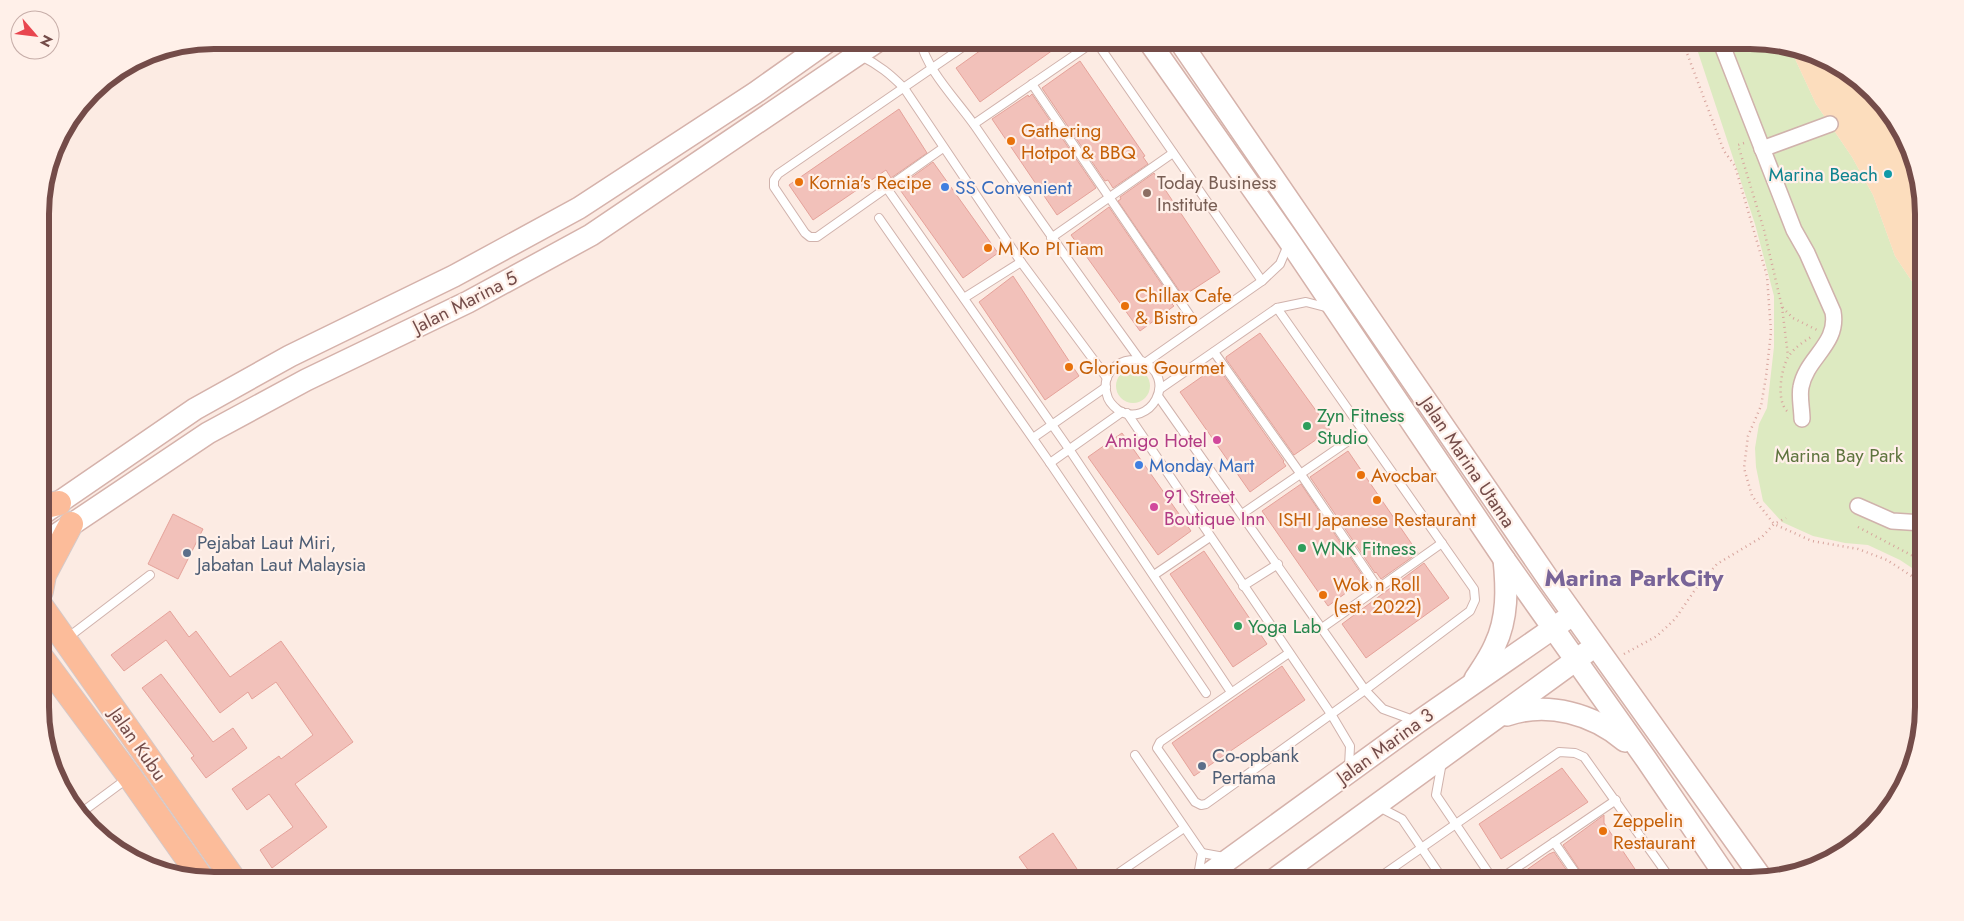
<svg xmlns="http://www.w3.org/2000/svg" width="1964" height="921" font-family="Jost,sans-serif">
  <style>
    .green { fill: #ddeac1 }
    .sand { fill: #fcddbd }
    .building { fill: #f2c1ba; stroke: #e5a29a }
    .lines { fill: none; stroke-linecap: round; stroke-linejoin: round }
    .lane-casing { stroke: #d0b2ac; stroke-width: 10 }
    .street-casing { stroke: #d0b2ac; stroke-width: 18 }
    .secondary-casing { stroke: #d5b2ab; stroke-width: 24 }
    .primary-casing { stroke: #d5c9c8; stroke-width: 26 }
    .path { stroke: #d7a49d; stroke-width: 2.5; stroke-dasharray: 1 4; stroke-linecap: butt }
    .lane { stroke: #fff; stroke-width: 8 }
    .street { stroke: #fff; stroke-width: 15 }
    .secondary { stroke: #fff; stroke-width: 21 }
    .primary { stroke: #fcbc9a; stroke-width: 24 }
    .food-dot { fill: #e8710a; stroke: #fff0e9; stroke-width: 2 }
    .culture-dot { fill: #0f9aa8; stroke: #fff0e9; stroke-width: 2 }
    .shop-dot { fill: #3f7fe0; stroke: #fff0e9; stroke-width: 2 }
    .education-dot { fill: #8d6e63; stroke: #fff0e9; stroke-width: 2 }
    .leisure-dot { fill: #2e9e5b; stroke: #fff0e9; stroke-width: 2 }
    .hotel-dot { fill: #d1479c; stroke: #fff0e9; stroke-width: 2 }
    .service-dot { fill: #5c6f8a; stroke: #fff0e9; stroke-width: 2 }
    .labels { text-anchor: middle; dominant-baseline: central; stroke-width: 4.5; stroke-linejoin: round; paint-order: stroke }
    .food-label { font-size: 19px; fill: #c56008; stroke: #fff0e9; text-anchor: start }
    .culture-label { font-size: 19px; fill: #0d838f; stroke: #fff0e9; text-anchor: end }
    .education-label { font-size: 19px; fill: #785e54; stroke: #fff0e9; text-anchor: start }
    .shop-label { font-size: 19px; fill: #366cbe; stroke: #fff0e9; text-anchor: start }
    .street-label { font-size: 19px; fill: #744c49; stroke: #fff0e9 }
    .leisure-label { font-size: 19px; fill: #27864d; stroke: #fff0e9; text-anchor: start }
    .hotel-label { font-size: 19px; fill: #b23c85; stroke: #fff0e9; text-anchor: end }
    .park-label { font-size: 19px; fill: #5e743e; stroke: #fff0e9 }
    .service-label { font-size: 19px; fill: #4e5e75; stroke: #fff0e9; text-anchor: start }
    .district-label { font-size: 24px; font-weight: bold; fill: #786498; stroke: #fff0e9 }
    .rim { fill: none; stroke: #744c49; stroke-width: 6 }
  </style>
  <rect width="100%" height="100%" fill="#fcebe3"/>
  <g class="green">
    <polygon points="1694,40 1751,40 1790,48 1816,104 1852,157 1873,195 1895,256 1923,298 1924,576 1900,560 1868,545 1845,543 1813,536 1782,522 1763,501 1756,467 1755,448 1759,424 1767,408 1774,347 1774,296 1755,224"/>
    <circle cx="1133" cy="386" r="17"/>
  </g>
  <polygon class="sand" points="1790,48 1817,53 1888,108 1923,191 1923,298 1895,256 1873,195 1852,157 1816,104"/>
  <g class="building">
    <polygon points="995,40 1067,40 980,102 956,68"/>
    <polygon points="1080,61 1145,156 1143,157 1148,164 1113,188 1108,180 1105,181 1042,88"/>
    <polygon points="1032,94 1096,188 1057,215 992,119 1028,95 1029,97"/>
    <polygon points="899,109 927,153 891,178 886,170 813,220 789,185"/>
    <polygon points="933,162 998,253 963,278 898,187"/>
    <polygon points="1154,173 1220,272 1183,296 1118,201 1121,199 1120,197"/>
    <polygon points="1109,207 1174,302 1172,304 1174,306 1140,331 1071,235"/>
    <polygon points="1013,276 1079,376 1045,400 979,302"/>
    <polygon points="1260,333 1330,430 1294,455 1226,359 1226,357"/>
    <polygon points="1217,366 1284,461 1283,462 1286,466 1250,492 1180,392"/>
    <polygon points="1122,433 1191,531 1158,555 1088,457"/>
    <polygon points="1348,451 1418,553 1381,579 1376,572 1375,573 1310,477"/>
    <polygon points="1301,484 1365,579 1328,606 1262,511"/>
    <polygon points="173,514 203,529 178,579 148,564"/>
    <polygon points="1204,551 1267,644 1233,667 1170,574"/>
    <polygon points="1424,563 1449,598 1366,658 1342,624"/>
    <polygon points="170,611 189,637 196,631 230,677 281,641 353,742 295,784 327,827 272,868 260,850 293,827 269,794 247,810 232,789 279,756 281,759 313,735 276,682 252,699 248,692 220,713 166,640 124,671 111,655"/>
    <polygon points="1282,666 1305,700 1194,776 1172,743"/>
    <polygon points="161,674 213,742 233,728 247,748 206,778 191,758 194,756 142,688"/>
    <polygon points="1562,768 1588,802 1501,859 1479,824"/>
    <polygon points="1604,815 1604,823 1643,881 1587,881 1563,845"/>
    <polygon points="1053,833 1085,881 1036,881 1019,857"/>
    <polygon points="1554,852 1574,881 1511,881 1549,854"/>
  </g>
  <g class="lines">
    <defs>
      <g id="lane">
        <path d="M920,40C927,71 957,100 975,126C1029,205 1084,283 1140,360C1181,378 1149,430 1118,410C1113,406 1108,401 1107,395C1100,373 1120,357 1140,360"/>
        <polyline points="1095,40 1262,281"/>
        <path d="M861,56C879,65 890,74 904,88L1021,262L1107,378"/>
        <polyline points="1032,84 1197,326"/>
        <polyline points="974,124 1095,41"/>
        <polyline points="943,148 817,237 810,237 805,233 774,187 774,180 778,174 973,40"/>
        <polyline points="886,187 1069,449 1231,692"/>
        <polyline points="879,218 1050,463 1206,693"/>
        <polyline points="1051,238 1173,153"/>
        <polyline points="964,298 1021,262"/>
        <polyline points="1277,308 1474,589 1475,600 1470,611 1365,690 1206,804 1201,805 1195,802 1157,748 1160,742 1289,653"/>
        <polyline points="1214,352 1300,473 1378,588"/>
        <polyline points="1145,363 1262,281 1280,264 1288,245"/>
        <polyline points="1160,389 1277,308 1306,302 1329,308"/>
        <polyline points="1158,396 1365,690 1383,709 1416,721"/>
        <polyline points="1127,413 1331,714 1350,746 1349,767"/>
        <polyline points="1033,438 1106,387"/>
        <polyline points="1050,463 1122,412"/>
        <polyline points="1242,514 1363,431"/>
        <polyline points="1154,575 1210,537"/>
        <polyline points="1243,586 1278,564"/>
        <polyline points="1322,628 1442,543"/>
        <polyline points="66,639 150,575"/>
        <polyline points="1135,755 1202,853 1198,876"/>
        <polyline points="1442,762 1436,795 1494,881"/>
        <polyline points="1379,807 1402,819 1444,881"/>
        <polyline points="78,815 128,778"/>
        <polyline points="1554,842 1581,881"/>
        <polyline points="1202,853 1224,857"/>
        <polyline points="1107,881 1184,828"/>
        <polyline points="1374,881 1559,752 1575,753 1584,757 1672,881"/>
        <polyline points="1497,881 1616,800"/>
      </g>
      <g id="street">
        <path d="M1720,40L1794,230L1807,253L1833,312C1839,344 1806,358 1801,387C1799,396 1802,409 1802,419"/>
        <polyline points="1762,149 1830,124"/>
        <polyline points="1858,506 1892,521 1923,523"/>
      </g>
      <g id="secondary">
        <polyline points="1148,40 1290,242 1504,559 1646,759 1729,881"/>
        <polyline points="1179,40 1551,583 1763,880"/>
        <polyline points="45,512 195,409 290,356 454,276 579,208 755,93 830,40"/>
        <polyline points="41,545 208,433 306,380 468,302 591,235 879,40"/>
        <path d="M1475,679C1482,668 1490,657 1495,645C1508,618 1507,588 1504,559"/>
        <path d="M1507,715C1548,701 1593,714 1625,741"/>
        <polyline points="1199,881 1418,722 1565,620"/>
        <polyline points="1272,881 1587,652"/>
      </g>
      <g id="primary">
        <polyline points="41,507 59,503"/>
        <polyline points="41,591 44,575 71,524"/>
        <polyline points="41,606 235,881"/>
        <polyline points="41,657 130,777 202,879"/>
      </g>
    </defs>
    <use href="#lane" class="lane-casing"/>
    <use href="#street" class="street-casing"/>
    <use href="#secondary" class="secondary-casing"/>
    <use href="#primary" class="primary-casing"/>
    <g class="path">
      <polyline points="1682,40 1724,151 1735,166 1767,276 1771,332 1766,377 1761,406 1748,436 1744,468 1752,496 1774,524 1812,541 1858,549 1887,560 1924,584"/>
      <polyline points="1744,143 1738,145 1764,230 1782,307 1793,318 1817,330"/>
      <polyline points="1782,307 1788,356"/>
      <path d="M1787,411C1776,400 1781,370 1788,357C1794,348 1804,341 1813,336"/>
      <polyline points="1858,527 1913,556 1924,557"/>
      <polyline points="1914,557 1924,563"/>
      <polyline points="1624,654 1657,636 1675,619 1697,587 1717,564 1762,537 1774,524 1786,518"/>
    </g>
    <use href="#lane" class="lane"/>
    <use href="#street" class="street"/>
    <use href="#secondary" class="secondary"/>
    <use href="#primary" class="primary"/>
  </g>
  <g class="food-dot">
    <circle cx="1011" cy="141" r="5"/>
    <circle cx="799" cy="182" r="5"/>
    <circle cx="988" cy="248" r="5"/>
    <circle cx="1125" cy="306" r="5"/>
    <circle cx="1069" cy="367" r="5"/>
    <circle cx="1361" cy="475" r="5"/>
    <circle cx="1377" cy="500" r="5"/>
    <circle cx="1323" cy="595" r="5"/>
    <circle cx="1603" cy="831" r="5"/>
  </g>
  <circle class="culture-dot" cx="1888" cy="174" r="5"/>
  <g class="shop-dot">
    <circle cx="945" cy="187" r="5"/>
    <circle cx="1139" cy="465" r="5"/>
  </g>
  <circle class="education-dot" cx="1147" cy="193" r="5"/>
  <g class="leisure-dot">
    <circle cx="1307" cy="426" r="5"/>
    <circle cx="1302" cy="548" r="5"/>
    <circle cx="1238" cy="626" r="5"/>
  </g>
  <g class="hotel-dot">
    <circle cx="1217" cy="440" r="5"/>
    <circle cx="1154" cy="507" r="5"/>
  </g>
  <g class="service-dot">
    <circle cx="187" cy="553" r="5"/>
    <circle cx="1202" cy="766" r="5"/>
  </g>
  <g class="labels">
    <g class="food-label">
      <text x="1021" y="130">Gathering<tspan x="1021" dy="22">Hotpot &amp; BBQ</tspan></text>
      <text x="809" y="182">Kornia's Recipe</text>
      <text x="998" y="248">M Ko PI Tiam</text>
      <text x="1135" y="295">Chillax Cafe<tspan x="1135" dy="22">&amp; Bistro</tspan></text>
      <text x="1079" y="367">Glorious Gourmet</text>
      <text x="1371" y="475">Avocbar</text>
      <text x="1377" y="519" text-anchor="middle">ISHI Japanese Restaurant</text>
      <text x="1333" y="584">Wok n Roll<tspan x="1333" dy="22">(est. 2022)</tspan></text>
      <text x="1613" y="820">Zeppelin<tspan x="1613" dy="22">Restaurant</tspan></text>
    </g>
    <g class="culture-label">
      <text x="1878" y="174">Marina Beach</text>
    </g>
    <g class="education-label">
      <text x="1157" y="182">Today Business<tspan x="1157" dy="22">Institute</tspan></text>
    </g>
    <g class="shop-label">
      <text x="955" y="187">SS Convenient</text>
      <text x="1149" y="465">Monday Mart</text>
    </g>
    <g class="street-label">
      <text transform="translate(465 302) rotate(-27)">Jalan Marina 5</text>
      <text transform="translate(1468 462) rotate(56)">Jalan Marina Utama</text>
      <text transform="translate(138 744) rotate(55)">Jalan Kubu</text>
      <text transform="translate(1385 746) rotate(-36)">Jalan Marina 3</text>
    </g>
    <g class="leisure-label">
      <text x="1317" y="415">Zyn Fitness<tspan x="1317" dy="22">Studio</tspan></text>
      <text x="1312" y="548">WNK Fitness</text>
      <text x="1248" y="626">Yoga Lab</text>
    </g>
    <g class="hotel-label">
      <text x="1207" y="440">Amigo Hotel</text>
      <text x="1164" y="496" text-anchor="start">91 Street<tspan x="1164" dy="22">Boutique Inn</tspan></text>
    </g>
    <g class="park-label">
      <text x="1839" y="455">Marina Bay Park</text>
    </g>
    <g class="service-label">
      <text x="197" y="542">Pejabat Laut Miri,<tspan x="197" dy="22">Jabatan Laut Malaysia</tspan></text>
      <text x="1212" y="755">Co-opbank<tspan x="1212" dy="22">Pertama</tspan></text>
    </g>
    <g class="district-label">
      <text x="1634" y="577">Marina ParkCity</text>
    </g>
  </g>
  <path d="M0 0H1964V921H0ZM214 49H1750A165 165 0 0 1 1915 214V707A165 165 0 0 1 1750 872H214A165 165 0 0 1 49 707V214A165 165 0 0 1 214 49Z" fill="#fff0e9" fill-rule="evenodd"/>
  <path class="rim" d="M214 49H1750A165 165 0 0 1 1915 214V707A165 165 0 0 1 1750 872H214A165 165 0 0 1 49 707V214A165 165 0 0 1 214 49Z"/>
  <g transform="translate(35 35) rotate(118)"><circle r="24" fill="#fff0e9" stroke="#c7aea9"/>
  <path d="M0-4L9 19L0 12L-9 19Z" fill="#e8464f"/>
  <text y="-8" font-size="14" font-weight="bold" text-anchor="middle" fill="#744c49">N</text>
  </g>
</svg>
